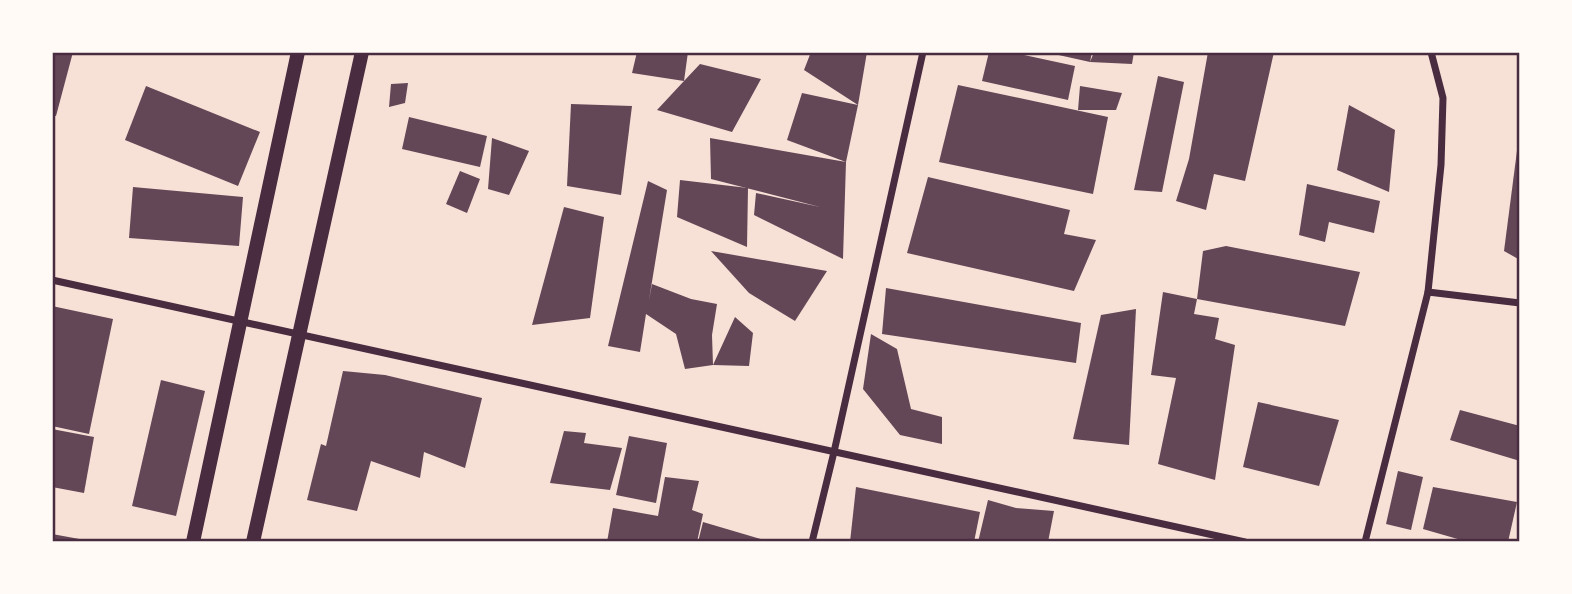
<svg xmlns="http://www.w3.org/2000/svg" width="1572" height="594" font-family="Montserrat,sans-serif">
  <style>
    .building { fill: #644757 }
    .lines { fill: none; stroke-linecap: round; stroke-linejoin: round }
    .minor { stroke: #4a2c40; stroke-width: 7 }
    .secondary { stroke: #4a2c40; stroke-width: 14 }
    .neatline { fill: none; stroke: #4a2c40; stroke-width: 2.5 }
  </style>
  <rect width="100%" height="100%" fill="#f7e1d7"/>
  <g class="building">
    <polygon points="52,52 73,52 56,116 52,115"/>
    <polygon points="637,52 688,52 684,81 700,64 761,79 732,132 657,110 684,81 632,73"/>
    <polygon points="811,52 867,52 858,105 846,162 843,259 754,215 756,193 820,207 711,179 710,138 846,162 787,140 802,93 858,105 804,70"/>
    <polygon points="989,52 1010,52 1075,66 1068,100 982,81"/>
    <polygon points="1045,52 1092,52 1090,62 1094,52 1134,52 1132,64 1090,62"/>
    <polygon points="1208,52 1274,52 1245,181 1214,174 1206,210 1176,201 1189,159"/>
    <polygon points="1158,76 1184,82 1162,192 1134,190"/>
    <polygon points="408,83 405,103 389,107 391,84"/>
    <polygon points="958,85 1108,117 1093,194 939,162"/>
    <polygon points="146,86 260,132 238,186 125,140"/>
    <polygon points="1080,86 1122,93 1116,110 1078,110"/>
    <polygon points="571,104 632,106 621,195 567,186"/>
    <polygon points="1349,105 1395,130 1389,192 1337,170"/>
    <polygon points="409,117 487,136 480,167 402,149"/>
    <polygon points="492,138 529,151 509,195 488,189"/>
    <polygon points="1518,143 1520,143 1520,260 1504,251"/>
    <polygon points="460,171 480,179 467,213 446,204"/>
    <polygon points="928,177 1070,210 1064,234 1096,240 1074,291 907,253"/>
    <polygon points="680,180 748,188 747,247 677,217"/>
    <polygon points="648,181 667,190 649,300 652,284 691,299 717,304 712,335 713,365 735,317 753,333 749,366 713,365 685,369 676,334 646,314 640,352 608,346"/>
    <polygon points="1307,184 1380,201 1374,233 1329,222 1325,242 1299,235"/>
    <polygon points="133,187 243,197 239,246 129,238"/>
    <polygon points="564,207 604,217 590,318 532,325"/>
    <polygon points="1226,246 1360,272 1345,326 1197,299 1194,314 1219,318 1215,339 1235,345 1215,480 1158,464 1176,378 1151,375 1163,292 1197,299 1203,251"/>
    <polygon points="711,251 827,271 795,321 749,293"/>
    <polygon points="886,288 1081,323 1076,363 882,334"/>
    <polygon points="52,306 113,319 89,434 52,426"/>
    <polygon points="1136,309 1129,445 1073,439 1101,315"/>
    <polygon points="871,334 897,349 911,409 942,417 942,444 900,435 863,389"/>
    <polygon points="343,371 385,375 482,398 465,468 424,452 420,478 371,461 357,511 307,500 321,444 326,446"/>
    <polygon points="161,380 205,391 176,516 132,506"/>
    <polygon points="1258,402 1339,420 1319,486 1243,467"/>
    <polygon points="1460,410 1520,426 1520,461 1450,440"/>
    <polygon points="52,429 94,437 84,493 52,487"/>
    <polygon points="564,431 586,433 584,443 622,448 610,490 550,483"/>
    <polygon points="629,436 667,443 656,503 616,495"/>
    <polygon points="1398,471 1423,477 1411,530 1386,524"/>
    <polygon points="665,477 699,481 692,510 703,514 697,542 607,542 613,508 658,516"/>
    <polygon points="856,487 980,512 974,542 850,542"/>
    <polygon points="1433,487 1517,502 1508,542 1468,542 1423,529"/>
    <polygon points="988,500 1016,508 1054,511 1048,542 978,542"/>
    <polygon points="703,522 767,541 766,542 698,542"/>
    <polygon points="52,534 85,540 85,542 52,542"/>
  </g>
  <g class="lines">
    <g class="minor">
      <polyline points="52,280 1245,542"/>
      <polyline points="1428,292 1520,303"/>
      <polyline points="812,542 834,452 923,52"/>
      <polyline points="1365,542 1428,292 1441,165 1443,98 1431,52"/>
    </g>
    <g class="secondary">
      <polyline points="193,542 298,52"/>
      <polyline points="253,542 362,52"/>
    </g>
  </g>
  <rect width="1572" height="594" fill="none" stroke="#fffaf5" stroke-width="108"/>
  <rect x="54" y="54" width="1464" height="486" class="neatline"/>
</svg>
